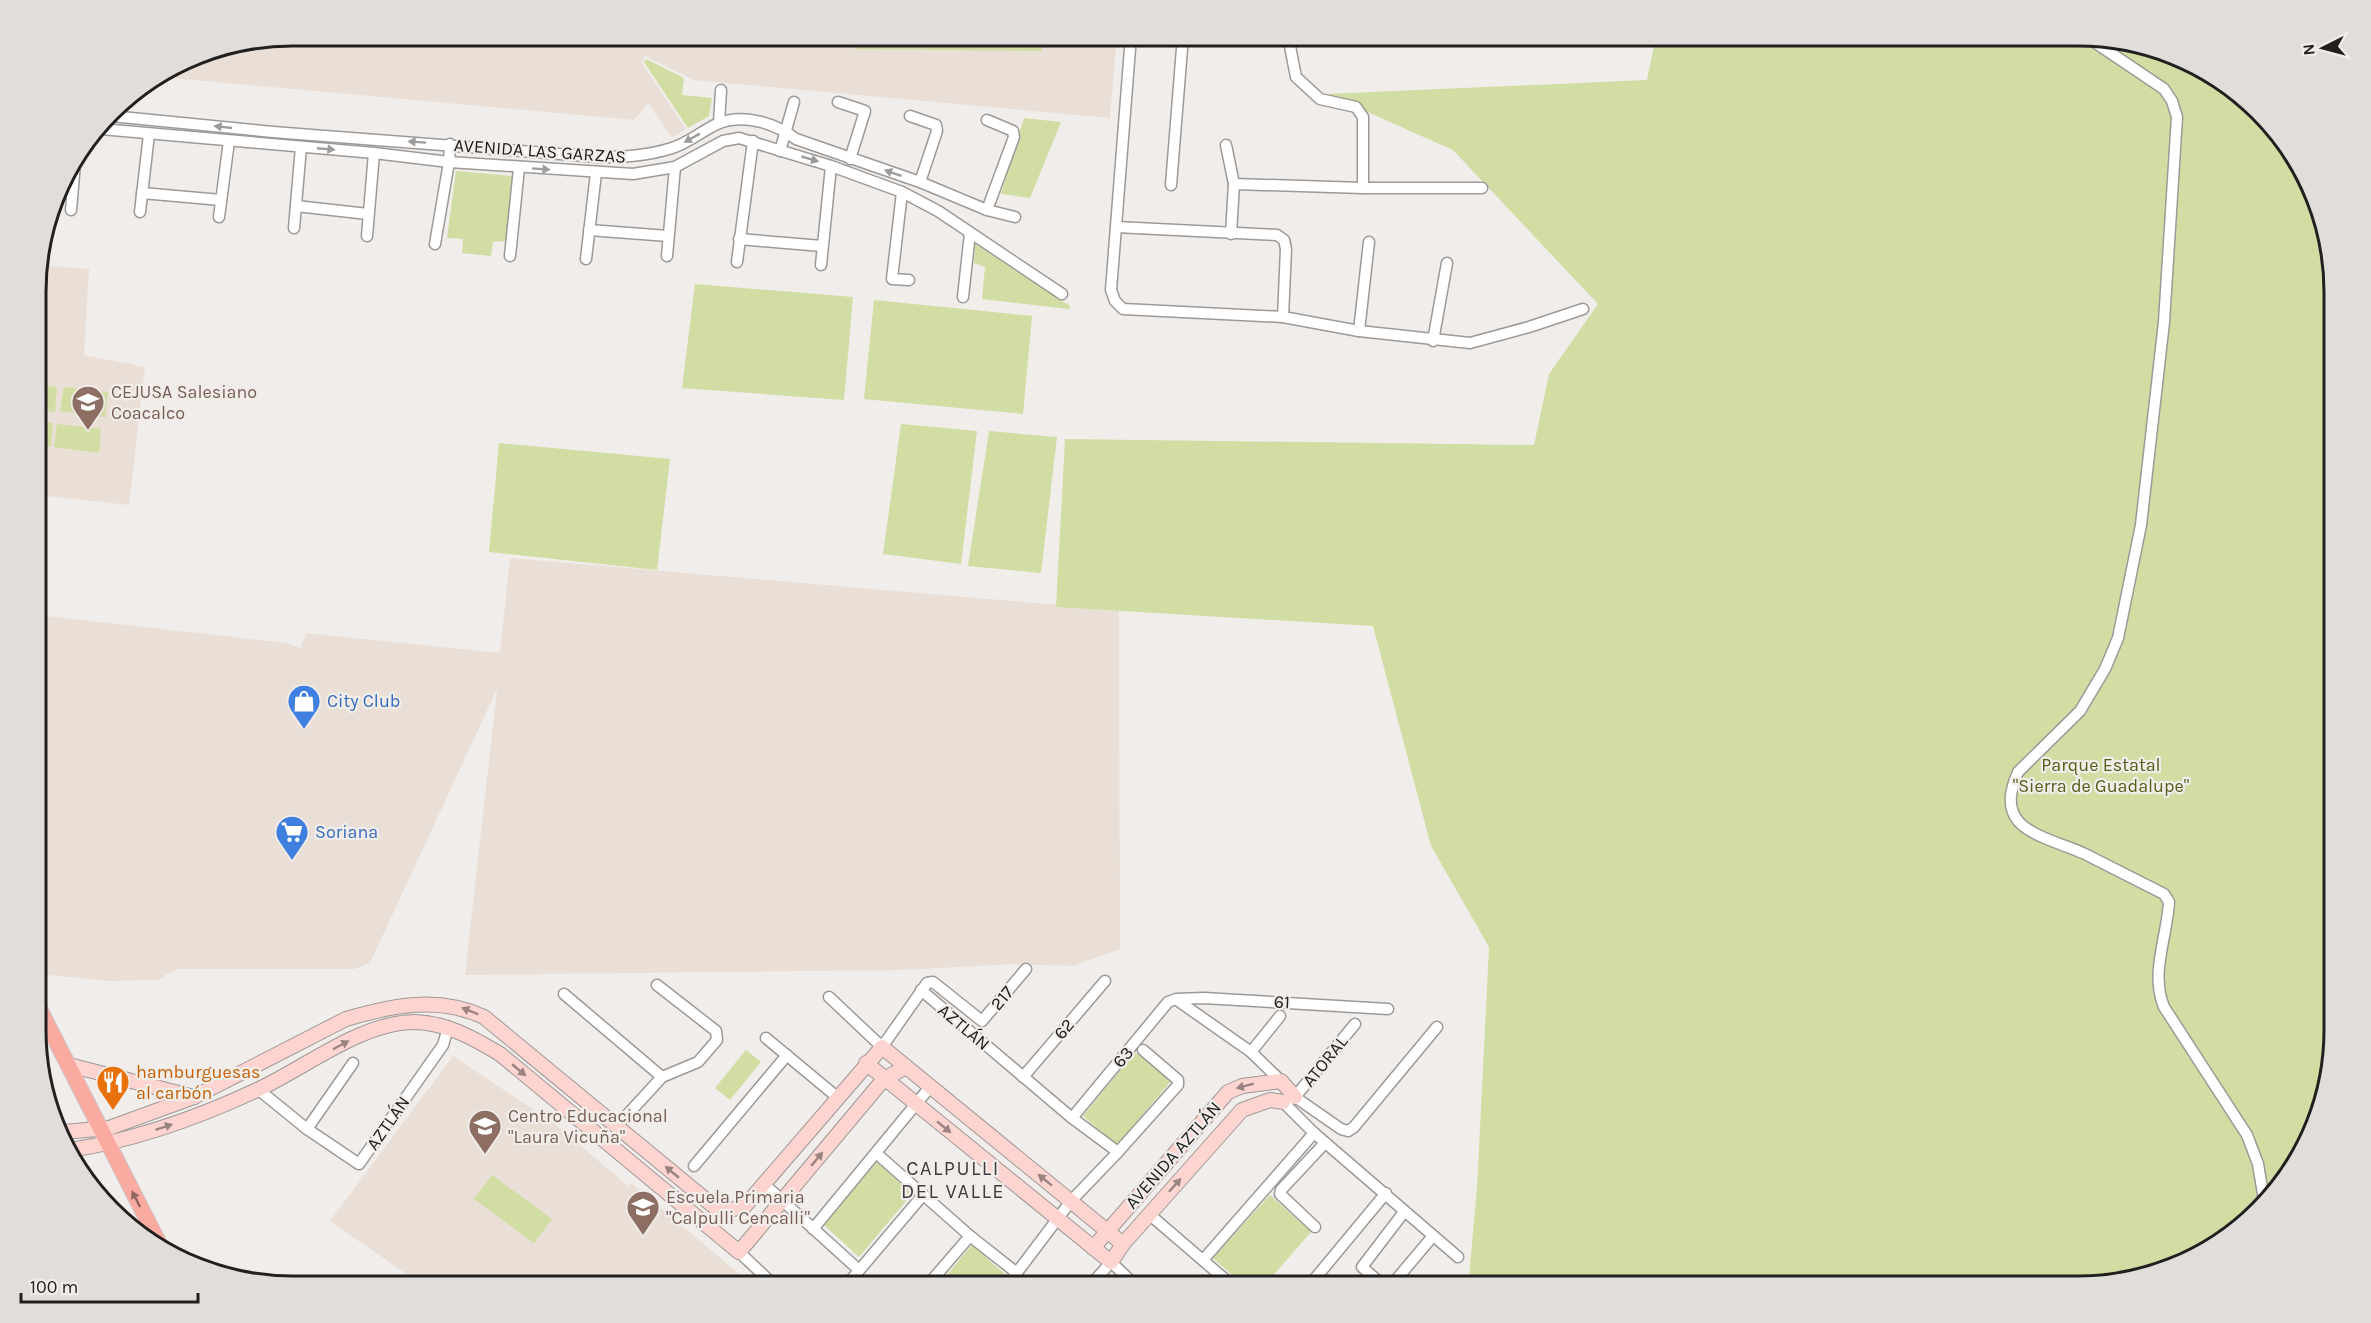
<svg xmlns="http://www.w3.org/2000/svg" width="2371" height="1323" font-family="Karla,sans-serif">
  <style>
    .built { fill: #eadfd6 }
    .green { fill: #d1dda3 }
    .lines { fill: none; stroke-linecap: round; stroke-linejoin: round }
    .street-casing { stroke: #9d9996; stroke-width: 13 }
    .secondary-casing { stroke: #9d9996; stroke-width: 16 }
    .primary-casing { stroke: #cac9c9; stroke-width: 17 }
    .street { stroke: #fff; stroke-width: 10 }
    .secondary { stroke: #fdd4d0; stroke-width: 14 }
    .primary { stroke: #fbaaa1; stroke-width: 15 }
    .oneway { fill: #9c9b9a }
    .oneway2 { fill: #9a8380 }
    .oneway3 { fill: #8e6560 }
    .labels { text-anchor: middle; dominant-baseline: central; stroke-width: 4.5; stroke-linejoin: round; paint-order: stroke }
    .street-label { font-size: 18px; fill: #22201f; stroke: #f1edea }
    .education-label { font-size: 18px; fill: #785e54; stroke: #f1edea; text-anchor: start }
    .shop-label { font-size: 18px; fill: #366cbe; stroke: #f1edea; text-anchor: start }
    .park-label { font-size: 18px; fill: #545e17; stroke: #f1edea }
    .food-label { font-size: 18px; fill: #c56008; stroke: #f1edea; text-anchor: start }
    .neighbourhood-label { font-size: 20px; letter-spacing: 1.5px; fill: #403c3a; stroke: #f1edea }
    .rim { fill: none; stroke: #22201f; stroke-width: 3 }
  </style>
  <rect width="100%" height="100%" fill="#f1edea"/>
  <g class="built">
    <polygon points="293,36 1117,36 1110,118 694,80 645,56 642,63 686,129 672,138 648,103 634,120 160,77 195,55"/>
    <polygon points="38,265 89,269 84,355 145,367 129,505 38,495"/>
    <polygon points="510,558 1119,610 1120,949 1073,966 1015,964 902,970 465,975 497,689 370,963 354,969 176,969 158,980 109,981 38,974 38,615 286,643 301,648 306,633 500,653"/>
    <polygon points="453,1056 555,1124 628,1186 631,1183 755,1287 425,1287 330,1221"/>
  </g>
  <g class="green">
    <polygon points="856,36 1043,36 1042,51 854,49"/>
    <polygon points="1656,36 2079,36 2145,45 2206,70 2292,150 2321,210 2334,275 2334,1047 2301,1158 2260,1212 2207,1252 2095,1286 1468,1287 1477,1189 1489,947 1431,846 1373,626 1056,607 1065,439 1534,445 1549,374 1598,304 1453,150 1327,94 1647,80"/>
    <polygon points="646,59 684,78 682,95 712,98 709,116 688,128 644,62"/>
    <polygon points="1024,118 1061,122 1030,198 1001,194"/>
    <polygon points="456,171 512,176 507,241 493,242 491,256 462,253 463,239 447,238"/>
    <polygon points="975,244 1070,306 1069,309 982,299 985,267 974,263"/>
    <polygon points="695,284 853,297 844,400 682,388"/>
    <polygon points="874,300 1032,316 1023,414 864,399"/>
    <polygon points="38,385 57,387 55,412 38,410"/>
    <polygon points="64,387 108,392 105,417 60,411"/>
    <polygon points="38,422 53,423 51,447 38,445"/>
    <polygon points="57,424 101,429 99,453 54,447"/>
    <polygon points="901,424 977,431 961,564 883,554"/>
    <polygon points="989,431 1057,437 1041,573 968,566"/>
    <polygon points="499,443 670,459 657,570 489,552"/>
    <polygon points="746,1050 761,1062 730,1100 715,1088"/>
    <polygon points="1135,1052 1171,1081 1117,1145 1083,1116"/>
    <polygon points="877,1162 912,1194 859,1257 824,1225"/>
    <polygon points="492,1175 552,1219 534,1243 474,1199"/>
    <polygon points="1270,1195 1311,1232 1263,1287 1246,1287 1213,1258"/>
    <polygon points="972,1245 1006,1275 997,1287 937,1287"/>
  </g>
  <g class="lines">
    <defs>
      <g id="street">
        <polyline points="1131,36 1111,290 1115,301 1123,309 1283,317 1359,331 1470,343 1529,327 1583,309"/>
        <polyline points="1288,36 1296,77 1320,99 1356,107 1363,117 1363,188"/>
        <path d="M2087,37L2164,89L2172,101L2177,117L2164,322L2141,525L2118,638L2105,669L2080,711L2018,772C2011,788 2006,806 2018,821C2032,837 2066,845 2085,854C2111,867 2138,881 2164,894L2169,902C2167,938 2150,973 2164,1007L2247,1135L2258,1164L2265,1206"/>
        <polyline points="838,102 865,111 850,159"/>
        <path d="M111,116L273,132L598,157C624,157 647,156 672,148C688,143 702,131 717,124C743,113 775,123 796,139L920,182L987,210L1015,217"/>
        <polyline points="910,116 936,125 937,131 920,182"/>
        <polyline points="987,120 1013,131 1014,137 987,210"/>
        <polyline points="719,123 721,90"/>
        <polyline points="101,129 374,153 449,162 633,174 675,167 723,141 739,138 831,166 902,192 938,211 1062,294"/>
        <polyline points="1226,145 1234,184 1231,234"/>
        <polyline points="780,151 794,102"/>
        <polyline points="1234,184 1363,188 1482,188"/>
        <polyline points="1171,185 1183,36"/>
        <polyline points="902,192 892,279 909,280"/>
        <polyline points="142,193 221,200"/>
        <polyline points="296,206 368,214"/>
        <polyline points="71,210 75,163"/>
        <polyline points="140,212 149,134"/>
        <polyline points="219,217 229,141"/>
        <polyline points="1116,227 1277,235 1284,240 1286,249 1283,317"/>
        <polyline points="294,228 301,147"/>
        <polyline points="589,230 668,236"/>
        <polyline points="367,236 374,153"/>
        <polyline points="739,239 822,246"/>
        <polyline points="435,244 449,162 450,144"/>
        <polyline points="510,256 519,168"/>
        <polyline points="667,256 675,167"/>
        <polyline points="586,259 596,173"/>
        <polyline points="737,262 753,141"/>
        <polyline points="821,265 831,166"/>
        <polyline points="963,297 970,233"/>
        <polyline points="1359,331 1369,242"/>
        <polyline points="1433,341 1447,263"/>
        <polyline points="921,990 1072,1118 1118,1152"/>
        <polyline points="564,994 662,1077"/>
        <polyline points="829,997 882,1047 927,983 933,982 982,1021 1026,969"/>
        <polyline points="1177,1000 1251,1052 1281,1081"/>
        <polyline points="766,1038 837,1097"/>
        <polyline points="1251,1052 1280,1016"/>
        <polyline points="1023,1077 1105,981"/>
        <polyline points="259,1090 307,1129 359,1164 443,1045 448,1028"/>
        <polyline points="1295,1097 1341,1129 1348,1131 1354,1127 1437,1027"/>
        <polyline points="1295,1097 1355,1024"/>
        <polyline points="1289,1100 1283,1102 1314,1133 1458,1257"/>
        <polyline points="1072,1118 1168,1002 1176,999 1204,998 1388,1009"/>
        <polyline points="617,1126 662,1077 698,1062 717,1040 716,1031 657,985"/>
        <polyline points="307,1129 353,1063"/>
        <polyline points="876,1153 970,1236 1017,1273"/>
        <polyline points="694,1166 787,1055"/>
        <polyline points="764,1184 859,1270"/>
        <polyline points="1149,1214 1234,1287"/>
        <polyline points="1315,1227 1280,1194 1281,1190 1325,1143"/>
        <polyline points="813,1229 930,1087"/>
        <polyline points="739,1252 776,1287"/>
        <polyline points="1203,1260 1314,1133"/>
        <polyline points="845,1287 923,1195"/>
        <polyline points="926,1287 970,1236"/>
        <polyline points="1006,1287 1071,1201 1118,1152 1178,1085 1178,1080 1143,1050"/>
        <polyline points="1089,1287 1111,1262 1137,1287"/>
        <polyline points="1308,1287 1386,1193"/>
        <polyline points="1385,1287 1362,1267 1404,1212"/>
        <polyline points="1390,1287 1433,1236"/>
      </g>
      <g id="secondary">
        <polyline points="866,1063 1111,1262 1123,1244 1242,1110 1270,1100 1283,1102"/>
        <polyline points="69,1065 194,1097"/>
        <path d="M64,1132L109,1128L194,1097L346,1019C393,1005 438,996 484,1017L717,1209L729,1210L744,1207L882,1047L1123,1244"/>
        <path d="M70,1150C136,1140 197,1118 257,1090C305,1068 361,1022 415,1022C447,1023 473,1038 500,1054L739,1252L884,1079L906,1067"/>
        <polyline points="1093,1248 1228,1092 1242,1086 1281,1081 1295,1097"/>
      </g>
      <polyline id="primary" points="38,1006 163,1251"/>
    </defs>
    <use href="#street" class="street-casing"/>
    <use href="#secondary" class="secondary-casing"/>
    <use href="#primary" class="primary-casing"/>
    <use href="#street" class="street"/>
    <use href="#secondary" class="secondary"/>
    <use href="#primary" class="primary"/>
  </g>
  <defs><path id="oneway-solid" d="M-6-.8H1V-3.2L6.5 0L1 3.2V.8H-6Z" transform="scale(1.5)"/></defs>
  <g class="oneway">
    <use href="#oneway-solid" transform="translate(223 127) rotate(-174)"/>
    <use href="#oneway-solid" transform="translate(692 138) rotate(151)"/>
    <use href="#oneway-solid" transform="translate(417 142) rotate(-176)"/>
    <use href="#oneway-solid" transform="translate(326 149) rotate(5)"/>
    <use href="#oneway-solid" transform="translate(810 159) rotate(16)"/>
    <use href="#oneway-solid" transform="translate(541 169) rotate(4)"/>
    <use href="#oneway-solid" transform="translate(893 173) rotate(-161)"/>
  </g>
  <g class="oneway2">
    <use href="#oneway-solid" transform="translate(470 1011) rotate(-158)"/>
    <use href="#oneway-solid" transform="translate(341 1045) rotate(-28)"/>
    <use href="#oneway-solid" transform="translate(519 1070) rotate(40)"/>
    <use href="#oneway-solid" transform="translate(1245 1086) rotate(165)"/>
    <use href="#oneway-solid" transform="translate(164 1127) rotate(-18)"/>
    <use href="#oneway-solid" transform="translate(944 1127) rotate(39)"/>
    <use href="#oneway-solid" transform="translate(817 1159) rotate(-50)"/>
    <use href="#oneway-solid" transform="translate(672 1172) rotate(-140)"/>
    <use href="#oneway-solid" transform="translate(1045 1180) rotate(-141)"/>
    <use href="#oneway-solid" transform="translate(1175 1185) rotate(-48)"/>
  </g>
  <use class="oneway3" href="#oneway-solid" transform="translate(136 1199) rotate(-117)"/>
  <defs>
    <symbol id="university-pin" viewBox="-11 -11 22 30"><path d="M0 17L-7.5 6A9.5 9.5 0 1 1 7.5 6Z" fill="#8d6e63" stroke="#f1edea"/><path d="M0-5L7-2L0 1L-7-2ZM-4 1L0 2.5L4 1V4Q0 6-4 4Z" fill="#fff"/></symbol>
    <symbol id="shop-pin" viewBox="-11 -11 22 30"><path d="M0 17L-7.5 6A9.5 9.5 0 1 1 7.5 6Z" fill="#3f7fe0" stroke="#f1edea"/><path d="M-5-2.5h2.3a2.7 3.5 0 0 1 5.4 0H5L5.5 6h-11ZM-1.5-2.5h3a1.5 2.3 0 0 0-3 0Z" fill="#fff"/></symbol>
    <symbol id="supermarket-pin" viewBox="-11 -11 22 30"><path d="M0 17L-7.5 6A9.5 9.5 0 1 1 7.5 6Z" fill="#3f7fe0" stroke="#f1edea"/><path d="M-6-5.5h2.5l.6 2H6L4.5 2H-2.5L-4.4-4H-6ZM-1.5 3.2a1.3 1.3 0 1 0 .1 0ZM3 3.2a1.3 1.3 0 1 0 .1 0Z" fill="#fff"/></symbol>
    <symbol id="restaurant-pin" viewBox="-11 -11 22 30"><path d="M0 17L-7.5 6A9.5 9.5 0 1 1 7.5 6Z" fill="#e8710a" stroke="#f1edea"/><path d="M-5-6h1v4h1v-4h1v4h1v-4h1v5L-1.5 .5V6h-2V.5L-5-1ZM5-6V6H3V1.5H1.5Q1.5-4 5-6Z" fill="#fff"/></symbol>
    <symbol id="school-pin" viewBox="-11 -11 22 30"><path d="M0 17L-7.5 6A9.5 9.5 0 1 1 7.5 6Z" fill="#8d6e63" stroke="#f1edea"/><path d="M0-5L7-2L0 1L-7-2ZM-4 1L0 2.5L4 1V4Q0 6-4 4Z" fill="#fff"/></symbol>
  </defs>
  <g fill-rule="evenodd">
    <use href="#university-pin" x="69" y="383" width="38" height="52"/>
    <use href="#shop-pin" x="285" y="682" width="38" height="52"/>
    <use href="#supermarket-pin" x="273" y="813" width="38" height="52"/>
    <use href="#restaurant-pin" x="94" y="1063" width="38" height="52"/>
    <use href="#school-pin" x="466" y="1107" width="38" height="52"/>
    <use href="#school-pin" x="624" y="1188" width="38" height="52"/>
  </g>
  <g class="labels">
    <g class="street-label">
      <text transform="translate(540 151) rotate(4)">AVENIDA LAS GARZAS</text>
      <text transform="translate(1002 998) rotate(-51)">217</text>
      <text transform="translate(1282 1002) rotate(3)">61</text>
      <text transform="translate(964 1027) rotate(40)">AZTLÁN</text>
      <text transform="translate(1064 1029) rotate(-50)">62</text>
      <text transform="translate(1123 1057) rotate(-50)">63</text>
      <text transform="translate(1325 1061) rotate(-51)">ATORAL</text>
      <text transform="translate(388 1123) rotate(-55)">AZTLÁN</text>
      <text transform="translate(1173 1155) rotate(-49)">AVENIDA AZTLÁN</text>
    </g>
    <g class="education-label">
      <text x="111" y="392">CEJUSA Salesiano<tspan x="111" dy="21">Coacalco</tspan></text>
      <text x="508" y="1116">Centro Educacional<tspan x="508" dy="21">"Laura Vicuña"</tspan></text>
      <text x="666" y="1197">Escuela Primaria<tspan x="666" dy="21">"Calpulli Cencalli"</tspan></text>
    </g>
    <g class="shop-label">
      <text x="327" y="701">City Club</text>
      <text x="315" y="832">Soriana</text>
    </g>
    <g class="park-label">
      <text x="2101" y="765">Parque Estatal<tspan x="2101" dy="21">"Sierra de Guadalupe"</tspan></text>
    </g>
    <g class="food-label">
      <text x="136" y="1072">hamburguesas<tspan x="136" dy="21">al carbón</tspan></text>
    </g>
    <g class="neighbourhood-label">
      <text x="953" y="1168">CALPULLI<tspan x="953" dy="23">DEL VALLE</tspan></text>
    </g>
  </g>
  <path d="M0 0H2371V1323H0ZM292 46H2078A246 246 0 0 1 2324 292V1030A246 246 0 0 1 2078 1276H292A246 246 0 0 1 46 1030V292A246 246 0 0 1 292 46Z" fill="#e0ddda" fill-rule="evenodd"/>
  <path class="rim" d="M292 46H2078A246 246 0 0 1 2324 292V1030A246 246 0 0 1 2078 1276H292A246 246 0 0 1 46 1030V292A246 246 0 0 1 292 46Z"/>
  <g transform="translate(2323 48) rotate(264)" stroke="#f1edea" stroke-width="4.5" paint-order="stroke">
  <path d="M0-4.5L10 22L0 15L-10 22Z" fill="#22201f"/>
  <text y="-9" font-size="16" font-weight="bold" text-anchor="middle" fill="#22201f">N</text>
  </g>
  <path d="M21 1293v9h177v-9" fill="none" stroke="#22201f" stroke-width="3"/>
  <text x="30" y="1293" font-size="18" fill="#22201f" stroke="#f1edea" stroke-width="4.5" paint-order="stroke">100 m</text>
</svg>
